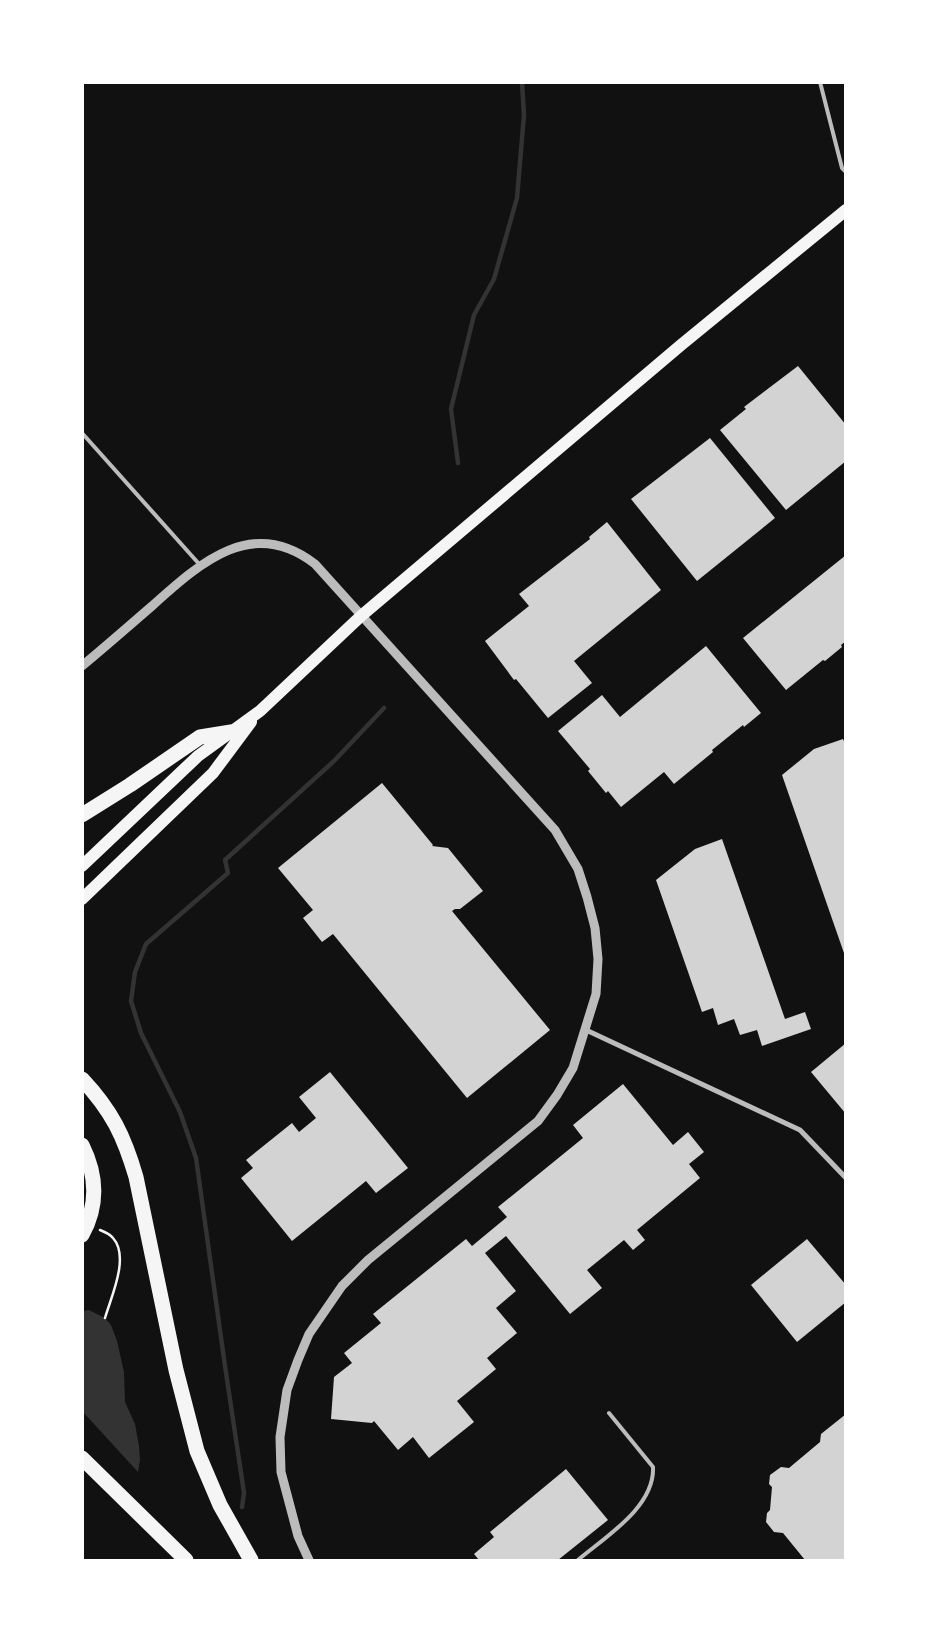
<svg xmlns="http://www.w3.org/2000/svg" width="928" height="1643" font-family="'Golos Text',sans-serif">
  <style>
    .water { fill: #333 }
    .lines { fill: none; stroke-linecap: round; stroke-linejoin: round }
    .stream { stroke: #333; stroke-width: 4.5 }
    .building { fill: #d3d3d3 }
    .path { stroke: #f5f5f5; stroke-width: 2.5 }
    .service { stroke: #bcbcbc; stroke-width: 4 }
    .minor { stroke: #bcbcbc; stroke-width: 5 }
    .tertiary { stroke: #bcbcbc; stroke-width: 9 }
    .primary { stroke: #f5f5f5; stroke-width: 12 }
    .motorway { stroke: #f5f5f5; stroke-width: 15 }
  </style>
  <rect width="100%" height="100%" fill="#111"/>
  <polygon class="water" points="89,1310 105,1318 111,1325 117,1341 124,1372 125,1402 135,1424 139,1446 140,1460 138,1472 83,1412 83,1311"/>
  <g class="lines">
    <g class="stream">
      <polyline points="458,463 451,409 474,315 494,279 517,198 524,115 522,82"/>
      <polyline points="242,1507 244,1493 225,1366 196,1158 180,1112 141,1033 131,1001 135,972 146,944 228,873 225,860 334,761 384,708"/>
    </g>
  </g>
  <g class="building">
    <polygon points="798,366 846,425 846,461 786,510 720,430 746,409 744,407"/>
    <polygon points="710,438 775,518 697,581 631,499"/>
    <polygon points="607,522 661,590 574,661 592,683 548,718 516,679 514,680 485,641 529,606 519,594 590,539 589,537"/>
    <polygon points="846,555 846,641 841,645 842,647 825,661 823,660 786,690 743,638"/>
    <polygon points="706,646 761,713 744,727 743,725 712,750 713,752 674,784 664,772 621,807 608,791 606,793 588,771 590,769 558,731 602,695 620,717"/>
    <polygon points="843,739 846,746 845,956 782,775 814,749"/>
    <polygon points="382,783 433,845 432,846 448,848 483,891 460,909 455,909 452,911 550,1030 467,1098 333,934 322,942 303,918 313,910 278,868"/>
    <polygon points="722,839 785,1019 805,1012 811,1029 762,1046 757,1030 740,1035 734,1019 718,1025 713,1008 702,1012 656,880 695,849"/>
    <polygon points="846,1043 846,1114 811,1072"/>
    <polygon points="330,1072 408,1168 376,1193 366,1181 292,1241 241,1178 253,1168 246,1160 292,1123 299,1132 316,1118 299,1097"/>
    <polygon points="623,1084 673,1145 688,1132 704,1152 689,1164 700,1178 637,1230 645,1240 633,1250 624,1240 587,1270 602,1288 570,1314 506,1236 485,1253 516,1291 496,1308 517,1333 487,1358 496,1369 457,1401 474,1422 429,1458 413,1437 398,1450 374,1421 372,1423 331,1419 334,1377 352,1363 344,1353 381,1323 373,1314 466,1239 472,1246 507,1217 498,1207 583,1138 573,1125"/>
    <polygon points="807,1239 846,1285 846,1302 797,1342 751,1285"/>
    <polygon points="846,1414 846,1560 805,1560 783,1533 774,1532 766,1522 767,1513 770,1510 772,1487 769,1484 770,1475 781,1467 789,1468 820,1442 821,1434"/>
    <polygon points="566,1469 608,1520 558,1560 479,1560 474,1554 494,1537 490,1532"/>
  </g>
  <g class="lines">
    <path class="path" d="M100,1230C105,1232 110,1234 113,1238C130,1257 111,1297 105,1318"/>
    <g class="service">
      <polyline points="820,82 842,168 846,172"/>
      <polyline points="82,433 200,565"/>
      <path d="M578,1560C605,1537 655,1507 653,1467L609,1413"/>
    </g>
    <polyline class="minor" points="586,1030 800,1130 846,1178"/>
    <path class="tertiary" d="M82,666C106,646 129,626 152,606C200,563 252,515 315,564L555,830L578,869L587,897L595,928L598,959L596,994L573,1068L557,1095L538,1121L368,1260L342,1286L309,1334L298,1360L287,1390L280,1437L281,1472L298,1536L309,1560"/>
    <g class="primary">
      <polyline points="82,866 198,756 260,711 361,616 681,345 846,210"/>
      <polyline points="82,899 213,773 251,722"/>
    </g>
    <g class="motorway">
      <polyline points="82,815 130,785 200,737 231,732"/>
      <path d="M82,1079C112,1111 124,1136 136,1177L176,1370L197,1451L220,1505L251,1560"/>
      <path d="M82,1145C97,1175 98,1206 82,1235"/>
      <polyline points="82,1458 186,1560"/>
    </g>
  </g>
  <rect width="928" height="1643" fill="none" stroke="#ffffff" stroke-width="168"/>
</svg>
